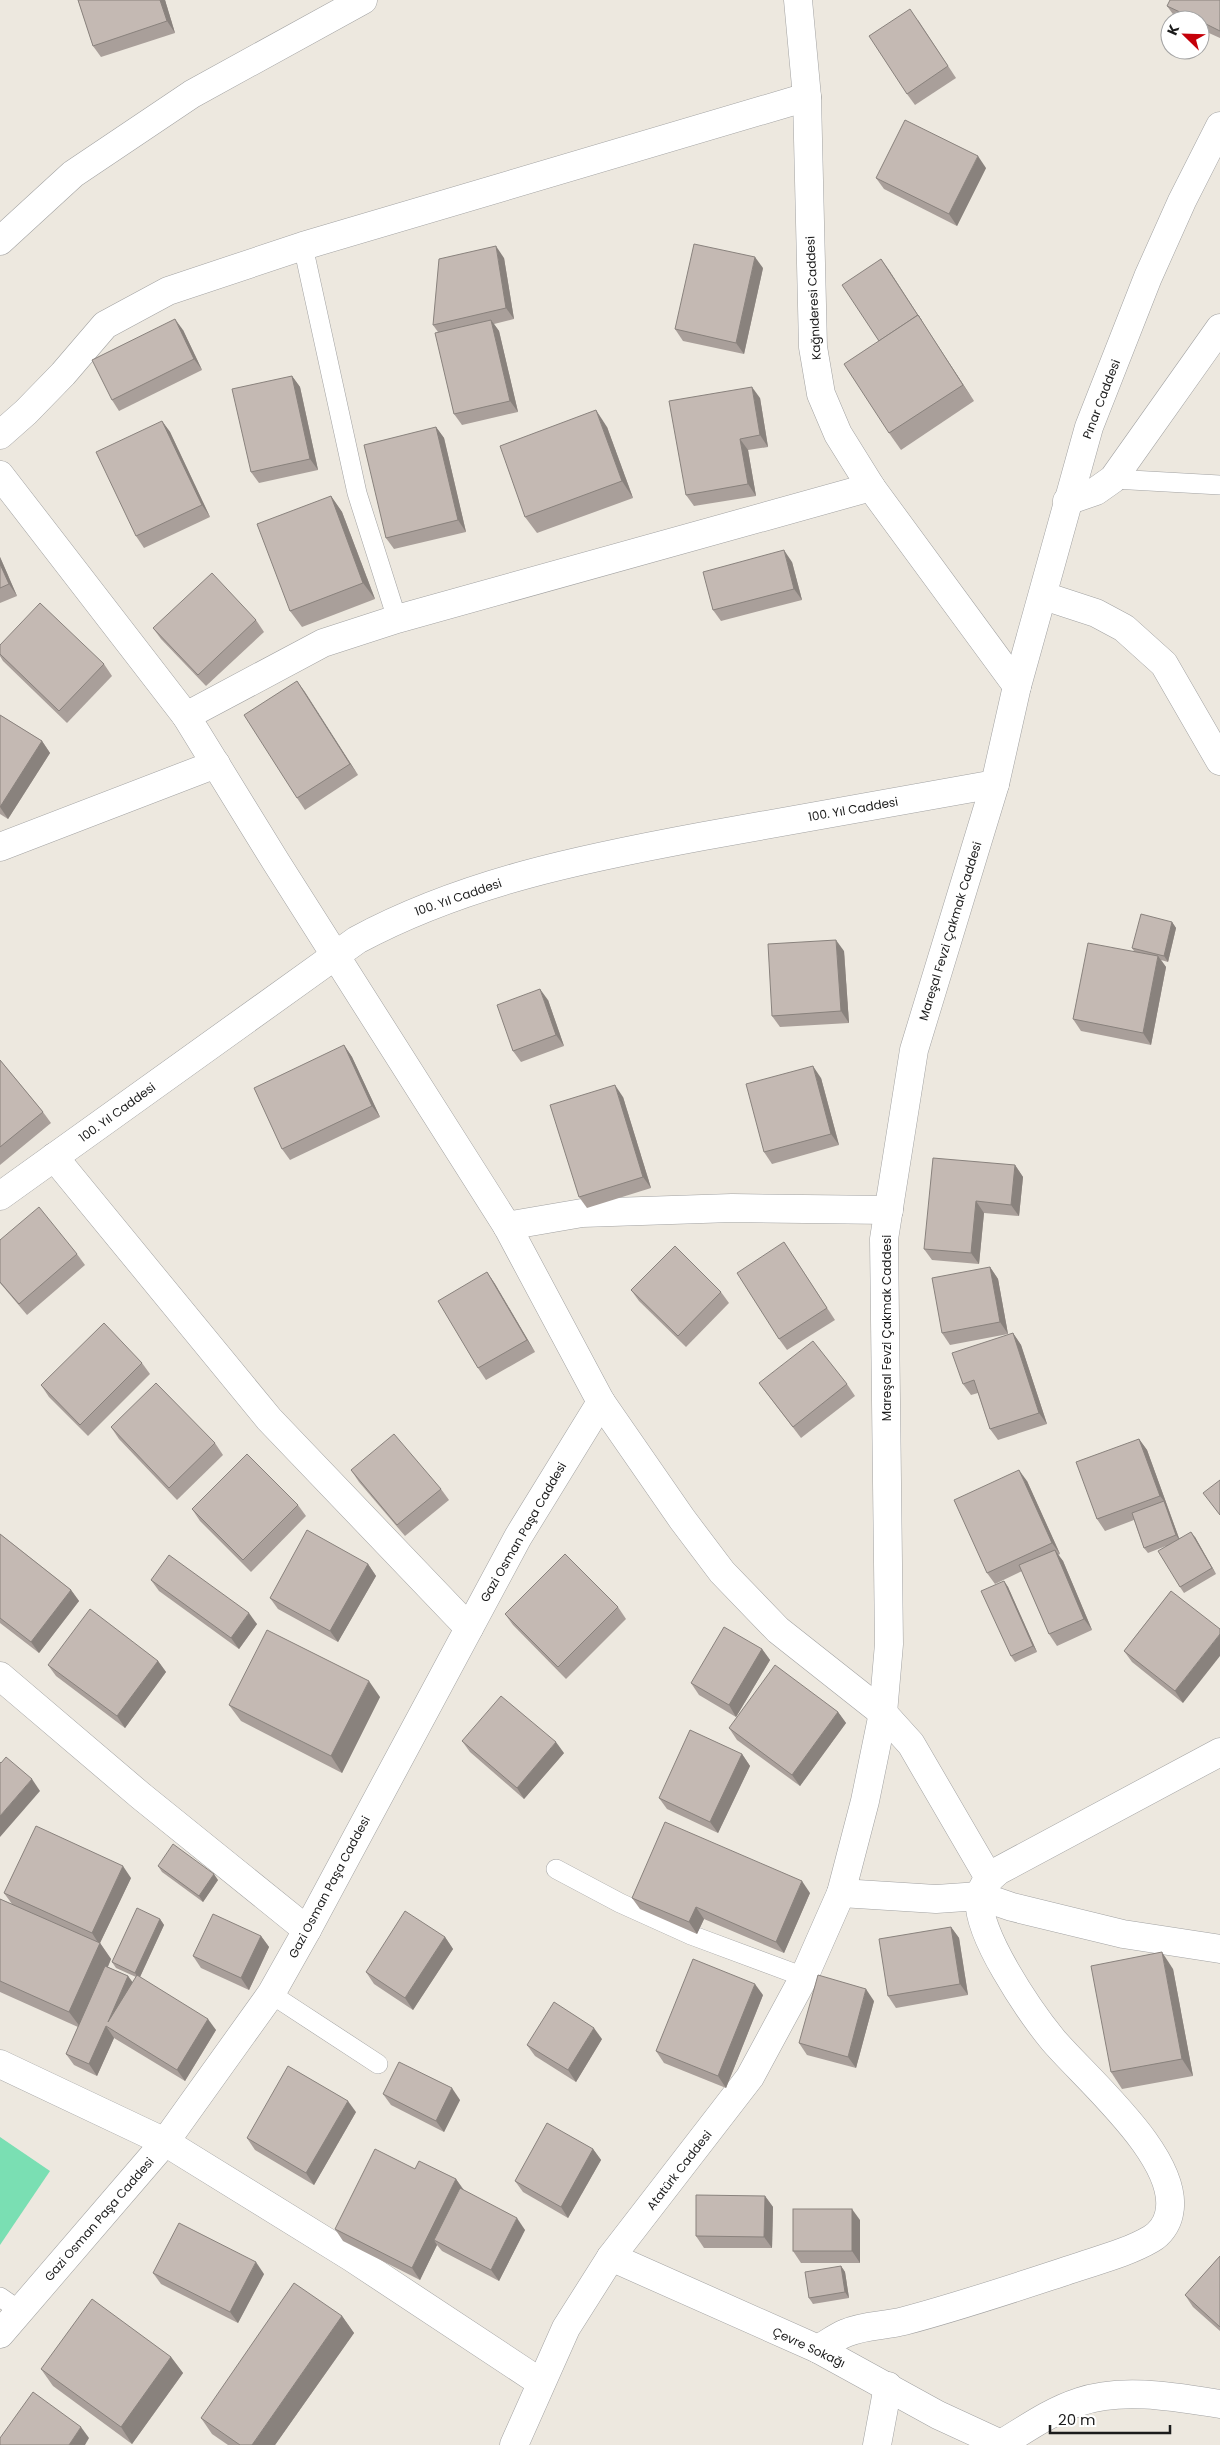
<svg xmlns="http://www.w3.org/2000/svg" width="1220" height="2445" font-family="Poppins,sans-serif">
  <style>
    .pitch { fill: #7adfb3 }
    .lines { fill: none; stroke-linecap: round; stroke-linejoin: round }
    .service-casing { stroke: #a2a2a2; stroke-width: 20 }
    .minor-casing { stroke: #a2a2a2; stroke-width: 29 }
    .tertiary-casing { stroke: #a2a2a2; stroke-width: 29 }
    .service { stroke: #fff; stroke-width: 19 }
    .minor { stroke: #fff; stroke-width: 28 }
    .tertiary { stroke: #fff; stroke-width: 28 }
    .wall { fill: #a99f9a }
    .shaded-wall { fill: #89827d }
    .building { fill: #c4b9b3; stroke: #89827d }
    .labels { text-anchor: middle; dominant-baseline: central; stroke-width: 4; stroke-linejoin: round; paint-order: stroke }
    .street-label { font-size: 12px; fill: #1b1b1b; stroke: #fff }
  </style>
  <rect width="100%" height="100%" fill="#ede8df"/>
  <polygon class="pitch" points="0,2137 50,2171 0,2245"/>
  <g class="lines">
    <defs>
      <g id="service">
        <polyline points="303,246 357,493 397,619"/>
        <polyline points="1113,479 1220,485"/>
        <polyline points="556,1869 620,1903 691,1935 804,1977"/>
        <polyline points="271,1994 378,2064"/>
        <polyline points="0,2297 20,2311"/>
      </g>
      <g id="minor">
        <polyline points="0,241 73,174 192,94 363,0"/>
        <polyline points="0,435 26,412 63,374 105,325 168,291 303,246 807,97"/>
        <polyline points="0,475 186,716 276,862 507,1226 601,1402 682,1519 722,1572 778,1630 883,1713 911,1744 989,1878"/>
        <polyline points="1067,501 1096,491 1113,479 1220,328"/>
        <polyline points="1044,596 1096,613 1124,628 1164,664 1220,761"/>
        <polyline points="186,716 323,643 397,619 871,487"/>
        <polyline points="0,847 216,764"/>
        <polyline points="54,1157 269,1419 469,1628"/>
        <polyline points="507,1226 582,1213 732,1208 889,1210"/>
        <polyline points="0,1676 141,1796 307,1930"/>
        <polyline points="841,1893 936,1899 980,1896 1012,1907 1123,1934 1220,1949"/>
        <polyline points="0,2064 165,2142 351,2257 540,2382"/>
        <polyline points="611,2257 818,2349 938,2415 1003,2445"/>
        <path d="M818,2349C827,2344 836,2337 846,2333C864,2325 885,2326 904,2321C961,2306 1017,2287 1072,2269C1098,2260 1127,2253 1151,2239C1160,2234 1167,2224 1169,2214C1182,2159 1086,2079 1053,2040C1031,2013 973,1930 980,1896C981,1886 991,1877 998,1871L1220,1752"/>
        <path d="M1001,2444C1026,2429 1051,2411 1079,2402C1122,2387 1176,2397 1220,2404"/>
        <polyline points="877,2445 888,2386"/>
      </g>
      <g id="tertiary">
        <polyline points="798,0 807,97 813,347 821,394 838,434 871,487 1017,686"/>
        <path d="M0,1196L357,940C465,882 585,858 704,836C801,818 898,801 995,784"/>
        <polyline points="0,2334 165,2142 271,1994 307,1930 518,1537 601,1402"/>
        <polyline points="514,2445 566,2328 611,2257 750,2077 804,1977 841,1893 865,1801 883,1713 889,1644 884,1239 914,1050 995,784 1017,686 1089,427 1148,277 1182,201 1220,126"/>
      </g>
    </defs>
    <use href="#service" class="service-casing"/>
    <use href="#minor" class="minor-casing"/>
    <use href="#tertiary" class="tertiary-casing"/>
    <use href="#service" class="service"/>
    <use href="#minor" class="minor"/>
    <use href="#tertiary" class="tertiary"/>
  </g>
  <g class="wall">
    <polygon points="78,0 165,0 175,33 101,57 93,46"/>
    <polygon points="1220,0 1220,38 1200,29 1200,20 1181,20 1175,17 1167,6"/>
    <polygon points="918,20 956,78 915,105 907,94"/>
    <polygon points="986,168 957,226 884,189 876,178"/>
    <polygon points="504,258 514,319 494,324 499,331 518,412 462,425 454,414 438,332 433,325"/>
    <polygon points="881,259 974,401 901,450 889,433 879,341"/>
    <polygon points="763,268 744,354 683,341 675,329"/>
    <polygon points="183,330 202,370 119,411 112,400"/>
    <polygon points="292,376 300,387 318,470 259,483 251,472"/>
    <polygon points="760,398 768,447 748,450 756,496 694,506 686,495"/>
    <polygon points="162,421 170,432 210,517 144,548 136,536"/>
    <polygon points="436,427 444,438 466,532 394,549 386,538"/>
    <polygon points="607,427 633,498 537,533 525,517"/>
    <polygon points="331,496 342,512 375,599 302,627 290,611"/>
    <polygon points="0,557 17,596 0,603"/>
    <polygon points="792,562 802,600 721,621 713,610"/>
    <polygon points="256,620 264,632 206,686 161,639 153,628"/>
    <polygon points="0,645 104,664 112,676 67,723 3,661 0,656"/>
    <polygon points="297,681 358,775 305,810 297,798"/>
    <polygon points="0,715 42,741 50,753 8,819 0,814"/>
    <polygon points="1172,922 1176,928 1168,962 1161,960 1166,967 1151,1045 1081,1031 1073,1019 1134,951 1132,948"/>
    <polygon points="844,951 849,1023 780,1027 772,1016"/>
    <polygon points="548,1000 564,1046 521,1062 513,1051"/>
    <polygon points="344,1045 352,1057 380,1117 290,1160 282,1149"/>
    <polygon points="0,1060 43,1112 51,1123 0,1165"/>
    <polygon points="821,1078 839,1145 772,1164 764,1152"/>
    <polygon points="623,1097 651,1188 587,1208 579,1197"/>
    <polygon points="1015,1165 1023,1177 1019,1216 984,1213 979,1264 932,1260 924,1249"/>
    <polygon points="0,1240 77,1254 85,1265 27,1315 0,1283"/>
    <polygon points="784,1242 835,1320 787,1350 779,1339"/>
    <polygon points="990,1267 998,1279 1008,1334 950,1345 942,1333"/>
    <polygon points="487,1272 495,1284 535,1352 486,1380 478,1368"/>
    <polygon points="631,1290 721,1292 729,1303 686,1347 639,1301"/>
    <polygon points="1013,1333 1021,1345 1047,1424 998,1440 990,1429 978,1393 971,1395 963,1384"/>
    <polygon points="142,1363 150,1374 88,1436 49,1397 41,1385"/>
    <polygon points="759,1383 847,1384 855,1396 801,1438"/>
    <polygon points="111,1427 215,1443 223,1455 177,1500 119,1439"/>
    <polygon points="1139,1439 1147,1450 1179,1538 1195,1537 1216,1574 1184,1593 1180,1587 1166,1546 1148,1553 1144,1548 1134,1520 1105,1531 1097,1519"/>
    <polygon points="351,1470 441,1489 449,1500 405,1536 359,1482"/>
    <polygon points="1027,1481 1060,1554 1058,1555 1063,1561 1092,1630 1057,1646 1049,1634 1022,1571 995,1584 987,1573"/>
    <polygon points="298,1505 306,1516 251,1572 200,1521 192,1509"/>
    <polygon points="0,1534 71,1590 79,1601 39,1653 0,1623"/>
    <polygon points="368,1564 376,1576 338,1642 278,1609 270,1598"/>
    <polygon points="151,1580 257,1624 239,1649 159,1591"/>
    <polygon points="1004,1581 1008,1587 1037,1652 1015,1662 1011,1656"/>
    <polygon points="1171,1591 1183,1703 1132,1662 1124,1651"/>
    <polygon points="618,1607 626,1619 566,1679 513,1625 505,1614"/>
    <polygon points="762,1649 770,1660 736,1717 699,1695 691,1683"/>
    <polygon points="158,1661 166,1672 125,1728 56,1676 48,1665"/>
    <polygon points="380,1697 342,1773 241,1721 229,1705"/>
    <polygon points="838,1712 846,1723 800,1786 737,1740 729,1728"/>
    <polygon points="462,1741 564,1753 524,1799 470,1752"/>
    <polygon points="742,1754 750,1766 718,1833 667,1809 659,1798"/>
    <polygon points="158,1866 218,1880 203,1902 162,1872"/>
    <polygon points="131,1878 100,1943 111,1959 108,1967 128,1976 133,1983 136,1977 116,1968 112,1962 160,1919 164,1925 140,1977 216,2030 185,2081 114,2038 97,2076 74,2065 66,2054 78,2027 0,1992 0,1899 12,1904 4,1893"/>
    <polygon points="810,1893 784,1953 704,1919 697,1934 640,1909 632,1898"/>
    <polygon points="951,1927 959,1938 968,1995 896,2008 888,1996"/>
    <polygon points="261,1936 269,1947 249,1990 201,1968 193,1956"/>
    <polygon points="445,1937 453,1949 413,2010 374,1984 366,1972"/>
    <polygon points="1173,1969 1193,2076 1122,2089 1111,2072"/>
    <polygon points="763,1995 726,2088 664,2063 656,2051"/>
    <polygon points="874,2001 856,2068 807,2055 799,2043"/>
    <polygon points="602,2039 576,2082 535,2056 527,2045"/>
    <polygon points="383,2094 460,2100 444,2132 391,2105"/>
    <polygon points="356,2112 314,2185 255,2150 247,2138"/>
    <polygon points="593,2149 601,2160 568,2218 523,2192 515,2181"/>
    <polygon points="415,2169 456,2179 464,2190 525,2230 499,2281 442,2251 437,2245 420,2280 343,2241 335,2229"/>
    <polygon points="765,2196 773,2207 772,2248 704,2248 696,2236"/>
    <polygon points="860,2220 860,2263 801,2263 793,2251"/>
    <polygon points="1220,2256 1220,2331 1193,2307 1185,2295"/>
    <polygon points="841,2266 845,2272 849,2298 813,2304 809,2298"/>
    <polygon points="153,2273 264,2274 238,2323 161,2284"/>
    <polygon points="342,2316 354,2333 275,2445 228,2445 212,2434 201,2418"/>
    <polygon points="171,2357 183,2373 132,2444 53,2386 41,2369"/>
  </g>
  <g class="shaded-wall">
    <polygon points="160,0 165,0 175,33 167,21"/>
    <polygon points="978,156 986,168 957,226 949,214"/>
    <polygon points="496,246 504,258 514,319 506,308"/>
    <polygon points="755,257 763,268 744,354 736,343"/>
    <polygon points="881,259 889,270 929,332 921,320"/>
    <polygon points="918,315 929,332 974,401 963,385"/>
    <polygon points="175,319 183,330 202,370 194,359"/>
    <polygon points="491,320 499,331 518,412 510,401"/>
    <polygon points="292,376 300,387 318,470 310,459"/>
    <polygon points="752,387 760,398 768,447 760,435"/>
    <polygon points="596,410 607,427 633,498 622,481"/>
    <polygon points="162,421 170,432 210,517 202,505"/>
    <polygon points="436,427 444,438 466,532 458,520"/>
    <polygon points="740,439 748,450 756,496 748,484"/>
    <polygon points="331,496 342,512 375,599 363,583"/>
    <polygon points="784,550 792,562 802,600 794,589"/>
    <polygon points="0,557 17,596 9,584 0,564"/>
    <polygon points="297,681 305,692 358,775 350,764"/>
    <polygon points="42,741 50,753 8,819 0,807"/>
    <polygon points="1172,922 1176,928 1168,962 1164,956"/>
    <polygon points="836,940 844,951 849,1023 841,1011"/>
    <polygon points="1158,956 1166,967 1151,1045 1143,1033"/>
    <polygon points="540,989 548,1000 564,1046 556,1035"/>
    <polygon points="344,1045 352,1057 380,1117 372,1106"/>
    <polygon points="813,1066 821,1078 839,1145 831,1134"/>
    <polygon points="615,1085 623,1097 651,1188 643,1177"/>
    <polygon points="1015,1165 1023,1177 1019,1216 1011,1205"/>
    <polygon points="976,1201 984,1213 979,1264 971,1253"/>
    <polygon points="990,1267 998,1279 1008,1334 1000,1322"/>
    <polygon points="487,1272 495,1284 535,1352 527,1340"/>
    <polygon points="1013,1333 1021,1345 1047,1424 1039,1413"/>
    <polygon points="1139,1439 1147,1450 1180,1541 1176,1535 1164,1501 1160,1496"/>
    <polygon points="1019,1470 1027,1481 1060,1554 1052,1543"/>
    <polygon points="1191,1532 1195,1537 1216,1574 1212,1568"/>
    <polygon points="1055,1550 1063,1561 1092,1630 1084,1619"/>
    <polygon points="368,1564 376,1576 338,1642 330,1631"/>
    <polygon points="1004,1581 1008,1587 1037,1652 1033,1646"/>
    <polygon points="71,1590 79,1601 39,1653 31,1642"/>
    <polygon points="249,1613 257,1624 239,1649 231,1638"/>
    <polygon points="1220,1634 1220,1656 1183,1703 1175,1691"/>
    <polygon points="762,1649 770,1660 736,1717 729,1705"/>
    <polygon points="158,1661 166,1672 125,1728 117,1716"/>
    <polygon points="369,1681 380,1697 342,1773 331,1756"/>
    <polygon points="838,1712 846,1723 800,1786 792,1775"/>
    <polygon points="556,1742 564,1753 524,1799 517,1788"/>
    <polygon points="742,1754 750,1766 718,1833 710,1822"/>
    <polygon points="32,1779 40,1791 0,1837 0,1816"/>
    <polygon points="123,1866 131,1878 100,1943 111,1959 81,2028 69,2012 99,1944 92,1933"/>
    <polygon points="214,1874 218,1880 203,1902 199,1896"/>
    <polygon points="802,1881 810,1893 784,1953 776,1942"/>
    <polygon points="696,1907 704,1919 697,1934 689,1922"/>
    <polygon points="160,1919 164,1925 139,1979 135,1973"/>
    <polygon points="951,1927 959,1938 968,1995 960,1984"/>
    <polygon points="261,1936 269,1947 249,1990 241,1978"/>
    <polygon points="445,1937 453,1949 413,2010 405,1998"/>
    <polygon points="1162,1952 1173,1969 1193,2076 1182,2059"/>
    <polygon points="128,1976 136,1987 108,2022"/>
    <polygon points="755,1984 763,1995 726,2088 718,2076"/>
    <polygon points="866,1989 874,2001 856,2068 848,2057"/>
    <polygon points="208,2019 216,2030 185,2081 177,2070"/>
    <polygon points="106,2026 114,2038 97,2076 89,2064"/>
    <polygon points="594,2028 602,2039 576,2082 568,2070"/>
    <polygon points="452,2088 460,2100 444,2132 436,2121"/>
    <polygon points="348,2101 356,2112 314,2185 306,2173"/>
    <polygon points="593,2149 601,2160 568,2218 561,2207"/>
    <polygon points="456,2179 464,2191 434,2240 437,2245 420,2280 412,2268"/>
    <polygon points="765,2196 773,2207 772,2248 764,2237"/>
    <polygon points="852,2209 860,2220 860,2263 852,2251"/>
    <polygon points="517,2218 525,2230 499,2281 491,2270"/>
    <polygon points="256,2262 264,2274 238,2323 230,2312"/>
    <polygon points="841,2266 845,2272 849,2298 845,2292"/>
    <polygon points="342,2316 354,2333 275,2445 252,2445"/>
    <polygon points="171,2357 183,2373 132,2444 121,2427"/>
    <polygon points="81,2427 89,2438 85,2445 69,2445"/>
  </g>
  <g class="building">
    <polygon points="78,0 160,0 167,21 93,46"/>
    <polygon points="1170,0 1220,0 1220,31 1200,21 1200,20 1197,20 1167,6"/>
    <polygon points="910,9 948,66 907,94 869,36"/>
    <polygon points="905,120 978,156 949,214 876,178"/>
    <polygon points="694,244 755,257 736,343 675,329"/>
    <polygon points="496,246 506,308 433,325 439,259"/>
    <polygon points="881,259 921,320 918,315 879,341 842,285"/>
    <polygon points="918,315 963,385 889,433 844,364"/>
    <polygon points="175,319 194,359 112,400 92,360"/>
    <polygon points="491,320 510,401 454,414 435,333"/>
    <polygon points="292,376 310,459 251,472 232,389"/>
    <polygon points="752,387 760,435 740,439 748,484 686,495 669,401"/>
    <polygon points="596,410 622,481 525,517 500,446"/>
    <polygon points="162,421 202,505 136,536 96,452"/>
    <polygon points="436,427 458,520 386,538 364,445"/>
    <polygon points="331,496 363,583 290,611 257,524"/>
    <polygon points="784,550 794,589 713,610 703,572"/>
    <polygon points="0,564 9,584 0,588"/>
    <polygon points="212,573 256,620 198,675 153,628"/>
    <polygon points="40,603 104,664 59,711 0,654 0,645"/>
    <polygon points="297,681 350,764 297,798 244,715"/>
    <polygon points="0,715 42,741 0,807"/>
    <polygon points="1141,914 1172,922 1164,956 1132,948"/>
    <polygon points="836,940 841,1011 772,1016 768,944"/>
    <polygon points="1088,943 1158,956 1143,1033 1073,1019"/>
    <polygon points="540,989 556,1035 513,1051 497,1005"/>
    <polygon points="344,1045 372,1106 282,1149 254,1088"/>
    <polygon points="0,1060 43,1112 0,1147"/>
    <polygon points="813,1066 831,1134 764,1152 746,1084"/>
    <polygon points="615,1085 643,1177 579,1197 550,1105"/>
    <polygon points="933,1158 1015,1165 1011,1205 976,1201 971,1253 924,1249"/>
    <polygon points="39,1207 77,1254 19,1304 0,1282 0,1240"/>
    <polygon points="784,1242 827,1308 779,1339 737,1273"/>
    <polygon points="675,1246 721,1292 678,1336 631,1290"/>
    <polygon points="990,1267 1000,1322 942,1333 932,1278"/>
    <polygon points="487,1272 527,1340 478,1368 438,1301"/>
    <polygon points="104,1323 142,1363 80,1425 41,1385"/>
    <polygon points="1013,1333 1039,1413 990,1429 974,1380 963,1384 952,1353"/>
    <polygon points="813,1341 847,1384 793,1427 759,1383"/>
    <polygon points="156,1383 215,1443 169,1488 111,1427"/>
    <polygon points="394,1434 441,1489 397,1525 351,1470"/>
    <polygon points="1139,1439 1160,1496 1097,1519 1076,1462"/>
    <polygon points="247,1454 298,1505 243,1560 192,1509"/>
    <polygon points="1019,1470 1052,1543 987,1573 954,1500"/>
    <polygon points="1220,1480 1220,1515 1203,1493"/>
    <polygon points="1164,1501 1176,1535 1144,1548 1132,1513"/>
    <polygon points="307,1530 368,1564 330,1631 270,1598"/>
    <polygon points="1191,1532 1212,1568 1180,1587 1158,1551"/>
    <polygon points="0,1534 71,1590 31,1642 0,1618"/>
    <polygon points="1055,1550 1084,1619 1049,1634 1019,1565"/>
    <polygon points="565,1554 618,1607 558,1667 505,1614"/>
    <polygon points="169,1555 249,1613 231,1638 151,1580"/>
    <polygon points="1004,1581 1033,1646 1011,1656 981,1591"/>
    <polygon points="1171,1591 1220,1629 1220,1634 1175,1691 1124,1651"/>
    <polygon points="90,1609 158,1661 117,1716 48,1665"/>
    <polygon points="724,1627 762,1649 729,1705 691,1683"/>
    <polygon points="267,1630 369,1681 331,1756 229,1705"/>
    <polygon points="775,1665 838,1712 792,1775 729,1728"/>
    <polygon points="501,1696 556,1742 517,1788 462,1741"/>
    <polygon points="690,1730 742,1754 710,1822 659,1798"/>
    <polygon points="6,1757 32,1779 0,1816 0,1762 1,1763"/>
    <polygon points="665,1822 802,1881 776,1942 696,1907 689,1922 632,1898"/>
    <polygon points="36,1826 123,1866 92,1933 4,1893"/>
    <polygon points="173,1844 214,1874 199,1896 158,1866"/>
    <polygon points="0,1899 100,1943 69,2012 0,1981"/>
    <polygon points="137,1908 160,1919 135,1973 112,1962"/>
    <polygon points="405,1911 445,1937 405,1998 366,1972"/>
    <polygon points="213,1914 261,1936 241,1978 193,1956"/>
    <polygon points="951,1927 960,1984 888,1996 879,1939"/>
    <polygon points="1162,1952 1182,2059 1111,2072 1091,1966"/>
    <polygon points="693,1959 755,1984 718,2076 656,2051"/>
    <polygon points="105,1966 128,1976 108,2022 137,1975 208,2019 177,2070 106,2026 89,2064 66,2054"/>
    <polygon points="818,1975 866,1989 848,2057 799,2043"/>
    <polygon points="554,2002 594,2028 568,2070 527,2045"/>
    <polygon points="399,2062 452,2088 436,2121 383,2094"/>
    <polygon points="288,2066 348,2101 306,2173 247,2138"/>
    <polygon points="547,2123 593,2149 561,2207 515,2181"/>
    <polygon points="375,2149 415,2169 419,2161 456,2179 412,2268 335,2229"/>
    <polygon points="460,2188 517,2218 491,2270 434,2240"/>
    <polygon points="696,2195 765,2196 764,2237 696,2236"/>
    <rect x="793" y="2209" width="59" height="42"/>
    <polygon points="179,2223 256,2262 230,2312 153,2273"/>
    <polygon points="1220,2256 1220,2327 1185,2295"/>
    <polygon points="841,2266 845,2292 809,2298 805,2272"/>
    <polygon points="294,2283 342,2316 252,2445 240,2445 201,2418"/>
    <polygon points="92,2299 171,2357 121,2427 41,2369"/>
    <polygon points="33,2392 81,2427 69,2445 0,2445 0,2438"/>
  </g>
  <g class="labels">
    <g class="street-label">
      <text transform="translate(813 298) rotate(-93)">Kağnıderesi Caddesi</text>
      <text transform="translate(1101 399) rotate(-69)">Pınar Caddesi</text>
      <text transform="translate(853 809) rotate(-10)">100. Yıl Caddesi</text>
      <text transform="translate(458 897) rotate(-19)">100. Yıl Caddesi</text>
      <text transform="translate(950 931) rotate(-73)">Mareşal Fevzi Çakmak Caddesi</text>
      <text transform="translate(117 1112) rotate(-36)">100. Yıl Caddesi</text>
      <text transform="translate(886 1328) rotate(-90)">Mareşal Fevzi Çakmak Caddesi</text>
      <text transform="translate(523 1532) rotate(-60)">Gazi Osman Paşa Caddesi</text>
      <text transform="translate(329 1887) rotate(-62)">Gazi Osman Paşa Caddesi</text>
      <text transform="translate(679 2170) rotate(-52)">Atatürk Caddesi</text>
      <text transform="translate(99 2219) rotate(-49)">Gazi Osman Paşa Caddesi</text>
      <text transform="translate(809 2347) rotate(25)">Çevre Sokağı</text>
    </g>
  </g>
  <g transform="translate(1185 35) rotate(293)"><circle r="24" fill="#ffffff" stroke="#a4a4a4"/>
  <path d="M0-4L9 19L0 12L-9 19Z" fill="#c50009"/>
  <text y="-8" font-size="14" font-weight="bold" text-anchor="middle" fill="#1b1b1b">K</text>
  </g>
  <path d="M1050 2425v8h120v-8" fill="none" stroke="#1b1b1b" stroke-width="2.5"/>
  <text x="1058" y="2425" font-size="15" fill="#1b1b1b" stroke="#ffffff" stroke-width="4" paint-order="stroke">20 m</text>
</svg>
